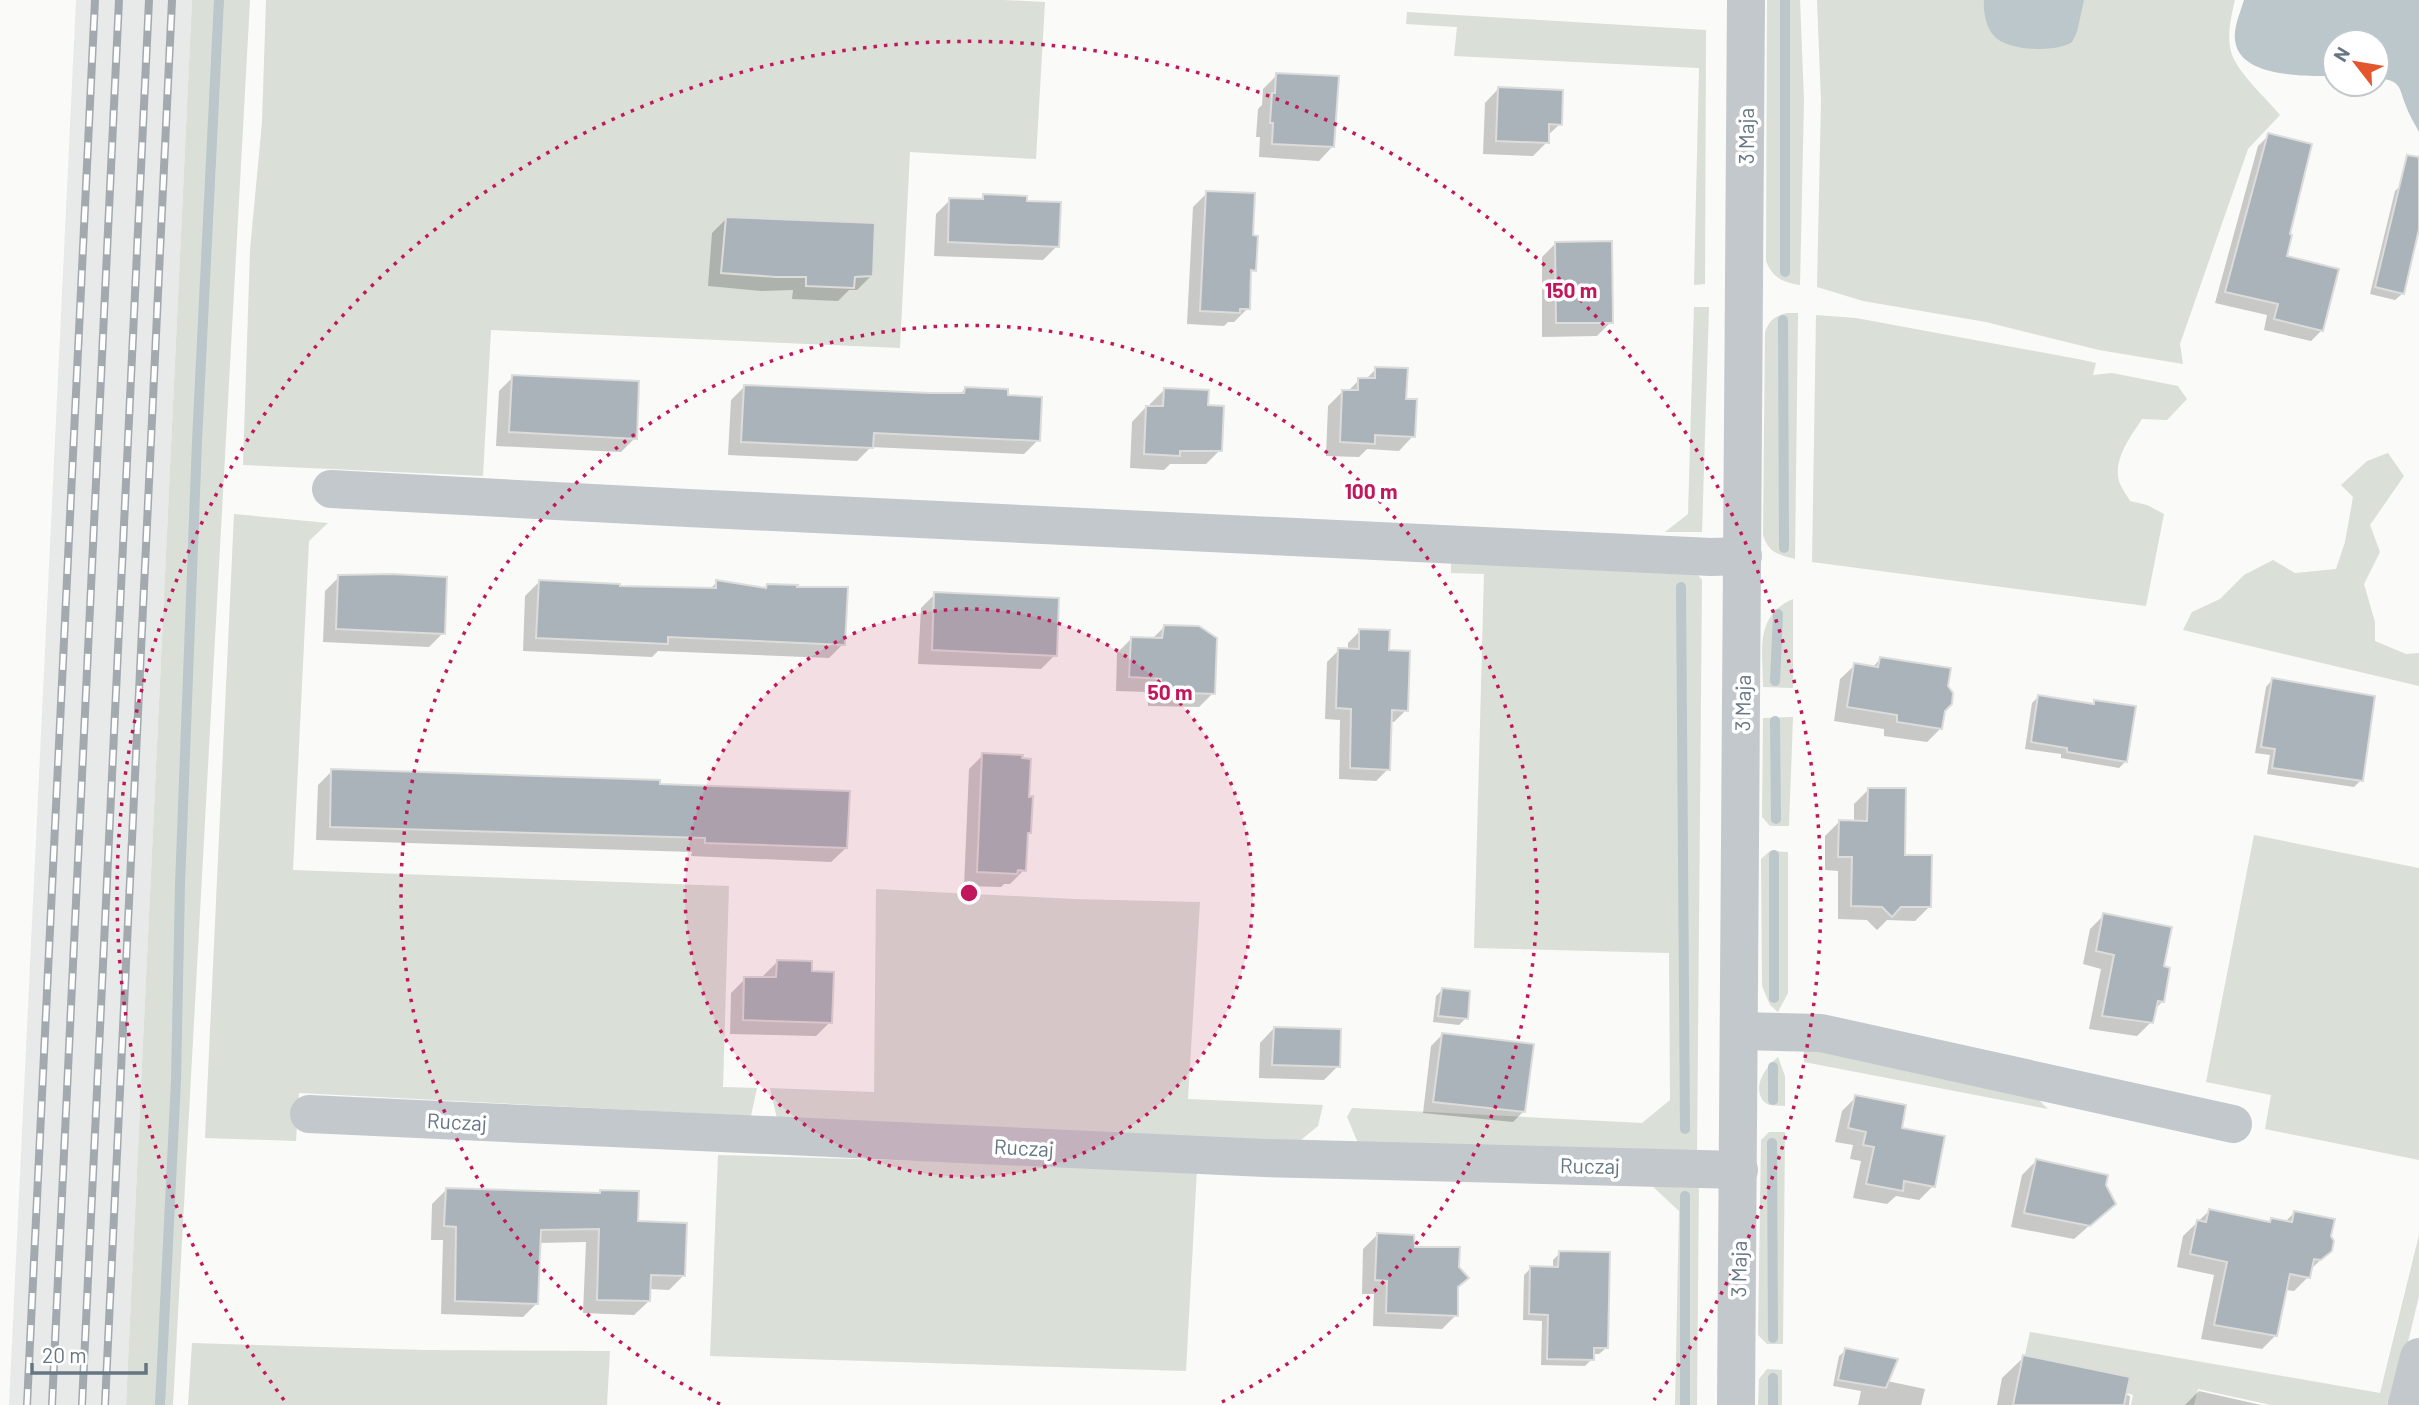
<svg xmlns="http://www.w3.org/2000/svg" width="2419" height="1405" font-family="Barlow,sans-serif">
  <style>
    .built { fill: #e8e9e9 }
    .green { fill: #dadfd7 }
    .water { fill: #bbc7cb }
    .shadow { fill: #0003 }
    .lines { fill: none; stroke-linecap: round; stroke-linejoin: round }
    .stream { stroke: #bbc7cb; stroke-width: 10 }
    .building { fill: #aab3b9; stroke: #dcdcda; stroke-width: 2 }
    .minor { stroke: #c3c8cc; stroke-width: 38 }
    .rail-casing { stroke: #a2aab0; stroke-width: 8 }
    .rail { stroke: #fff; stroke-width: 5; stroke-dasharray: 16; stroke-linecap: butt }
    .ring { fill: none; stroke: #c2185b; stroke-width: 3.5; stroke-dasharray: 3.5 7 }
    .labels { text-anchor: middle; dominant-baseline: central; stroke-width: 7; stroke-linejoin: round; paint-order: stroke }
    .street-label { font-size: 21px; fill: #657683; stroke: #fff }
    .centre { fill: #c2185b; stroke: #fff; stroke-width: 3.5 }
    .ring-label { font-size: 21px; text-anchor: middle; font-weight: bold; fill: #c2185b; stroke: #fff; stroke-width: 7; stroke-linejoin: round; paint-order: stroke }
  </style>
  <rect width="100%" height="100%" fill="#fafaf8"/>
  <polygon class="built" points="76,0 192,0 126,1405 9,1405"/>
  <g class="green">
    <polygon points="192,0 250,0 173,1405 126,1405"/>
    <polygon points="266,0 1003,0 1045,2 1036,159 910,152 900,348 491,330 483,476 243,465 250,250 262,122"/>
    <path d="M1767,0H1800L1804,100L1800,285C1782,282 1773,278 1766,261Z"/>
    <path d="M1817,0H2235C2231,17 2226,37 2232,55C2240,75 2266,98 2280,115L2248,149L2180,344L2183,364L2099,350L1986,322L1863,301L1817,287L1821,101Z"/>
    <polygon points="1407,12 1706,30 1705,284 1694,285 1699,68 1454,56 1457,27 1406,24"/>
    <polygon points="1694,307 1709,307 1702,532 1665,532 1688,514"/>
    <path d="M1787,313H1798L1795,559C1778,555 1768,552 1763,535L1765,332C1769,320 1775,316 1787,313Z"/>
    <path d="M1816,315L1856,318L2083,360L2096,363L2093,375L2112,373L2178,386L2187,399L2167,420L2142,419C2131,436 2113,459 2119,481C2121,488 2127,495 2130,501L2147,505L2164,514L2146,606L1812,562Z"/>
    <polygon points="2388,453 2404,476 2370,525 2380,552 2364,584 2375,622 2375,641 2406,654 2419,653 2419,686 2183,630 2192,612 2220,599 2244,575 2273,560 2295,573 2336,569 2345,542 2353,497 2341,485 2367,461"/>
    <polygon points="234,514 328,523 309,541 293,870 729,886 723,1087 757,1088 751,1116 299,1093 296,1141 205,1138"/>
    <polygon points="1451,561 1698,575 1702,580 1697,1154 1358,1143 1347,1117 1352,1108 1642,1123 1670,1100 1669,953 1474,948 1484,574 1451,573"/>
    <path d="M1793,599V688L1763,687C1763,651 1754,616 1793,599Z"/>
    <polygon points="1793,717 1789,826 1770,826 1762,817 1763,718"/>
    <polygon points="2254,835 2419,868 2419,1160 2265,1129 2271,1095 2206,1082"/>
    <polygon points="1770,851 1788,852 1788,993 1778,1012 1770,1005 1762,986 1761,859"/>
    <polygon points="876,889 1074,899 1200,902 1188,1099 1323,1105 1318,1126 1296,1144 778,1123 770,1088 874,1092"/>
    <polygon points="1804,1048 2029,1090 2048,1109 1804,1062"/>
    <path d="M1778,1057L1785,1076V1106L1769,1105C1766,1103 1762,1101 1761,1097C1754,1082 1768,1065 1778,1057Z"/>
    <polygon points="1769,1132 1785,1132 1783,1344 1767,1344 1758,1335 1761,1140"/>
    <polygon points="718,1155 1197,1169 1186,1371 710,1356"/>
    <polygon points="1699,1178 1697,1405 1675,1405 1679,1211 1649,1183"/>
    <polygon points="2419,1235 2419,1296 2393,1405 2271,1405 2198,1389 2194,1405 2131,1405 2133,1395 2127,1393 2129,1377 2025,1355 2030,1332 2380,1393"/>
    <polygon points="192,1343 423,1350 610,1351 607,1405 188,1405"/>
    <polygon points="1767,1369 1782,1370 1782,1405 1758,1405 1759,1379"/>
  </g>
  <g class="water">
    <path d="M1984,0H2084L2077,32L2072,42C2056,53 2007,51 1994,36C1986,28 1983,10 1984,0Z"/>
    <path d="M2244,0H2419V132C2415,124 2409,115 2406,106C2398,86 2402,81 2377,78V42H2335V76C2306,76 2230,79 2235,32C2236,22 2241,10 2244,0Z"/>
  </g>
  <g class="shadow">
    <polygon points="1277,75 1333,146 1319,161 1259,157 1260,137 1256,137 1258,109 1262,105 1263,89"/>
    <polygon points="1499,88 1560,124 1547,136 1547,142 1533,156 1483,154 1485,103"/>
    <polygon points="2269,135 2285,257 2322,330 2311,341 2264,330 2267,315 2215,303 2258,146"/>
    <polygon points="2401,185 2419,189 2419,222 2402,294 2395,300 2370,294 2395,191"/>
    <polygon points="1207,193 1251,237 1254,270 1249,274 1248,308 1234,322 1228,322 1224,326 1187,324 1193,207"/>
    <polygon points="984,196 1025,203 1057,246 1043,260 934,256 936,214 950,200 979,201"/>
    <polygon points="726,219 871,276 857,290 849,290 838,301 792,299 793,290 761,291 708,286 712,233"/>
    <polygon points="1556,243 1611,322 1597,336 1542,337 1542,257"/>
    <polygon points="1376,369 1404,401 1413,436 1399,451 1367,449 1359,457 1326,456 1328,406 1343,391 1347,392 1359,380 1365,380"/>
    <polygon points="513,377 635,438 621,452 496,446 499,391"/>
    <polygon points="745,386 959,395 965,389 1006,397 1038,440 1024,454 871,447 857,461 728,455 731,400"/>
    <polygon points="1164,390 1206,407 1220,450 1206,464 1170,464 1164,470 1130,468 1132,422 1146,407 1150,408 1150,404"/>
    <polygon points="339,577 443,633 429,647 323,642 325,591"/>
    <polygon points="539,582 709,590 717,582 764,589 767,586 843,644 829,658 658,651 652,657 523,651 525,596"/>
    <polygon points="935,594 1055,655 1041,669 918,664 921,608"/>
    <polygon points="1164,627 1213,693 1199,707 1148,706 1148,692 1116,691 1117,653 1131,639 1151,640"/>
    <polygon points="1360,631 1388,652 1406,710 1394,722 1390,721 1388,769 1376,781 1339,779 1340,720 1325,719 1327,662 1339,650 1348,650 1348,643"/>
    <polygon points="1880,659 1943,711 1941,728 1927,742 1884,736 1884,729 1834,721 1840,679 1855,665 1872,668"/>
    <polygon points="2272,680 2361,780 2354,787 2267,774 2270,755 2255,753 2266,687"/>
    <polygon points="2039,696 2092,705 2095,702 2126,761 2119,768 2061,758 2061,754 2025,749 2032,703"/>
    <polygon points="983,755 1028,799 1030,832 1026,836 1024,870 1010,884 1004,884 1001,887 964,886 969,769"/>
    <polygon points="332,771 658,786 846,848 831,862 691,856 692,852 316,840 318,785"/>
    <polygon points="1868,790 1929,907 1915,921 1887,920 1877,930 1867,920 1838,919 1838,871 1825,870 1825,836 1839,822 1854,822 1854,804"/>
    <polygon points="2104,915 2161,968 2163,1001 2154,1010 2151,1022 2137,1036 2089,1029 2101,969 2083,964 2090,929"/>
    <polygon points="777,962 830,1022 816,1036 730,1034 731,993 745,979 763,979 763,976"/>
    <polygon points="1442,990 1466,1018 1459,1025 1433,1022 1436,996"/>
    <polygon points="1274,1028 1338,1066 1324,1080 1259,1078 1260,1043"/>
    <polygon points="1442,1035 1524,1111 1513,1122 1423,1113 1431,1046"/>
    <polygon points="1856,1097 1900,1129 1933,1186 1919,1200 1896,1196 1887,1204 1853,1198 1861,1161 1850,1159 1853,1145 1835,1142 1842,1111"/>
    <polygon points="2036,1161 2104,1186 2114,1204 2074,1239 2011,1227 2022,1175"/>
    <polygon points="446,1190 597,1195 601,1191 636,1223 683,1276 669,1290 649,1289 649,1301 634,1315 583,1313 586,1242 539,1243 537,1303 523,1317 441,1314 443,1240 431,1240 432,1204"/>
    <polygon points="2209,1211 2268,1223 2271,1220 2285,1222 2294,1213 2329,1236 2330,1251 2310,1270 2308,1277 2294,1291 2285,1290 2276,1335 2262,1349 2201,1339 2214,1275 2177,1267 2183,1236"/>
    <polygon points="1377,1235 1413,1248 1457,1287 1456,1315 1442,1329 1373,1326 1374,1294 1362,1294 1363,1249"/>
    <polygon points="1560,1253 1606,1348 1599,1354 1592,1354 1592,1359 1585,1366 1541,1365 1542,1321 1523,1320 1524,1275 1531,1268 1553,1268 1553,1260"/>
    <polygon points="1846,1350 1887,1381 1925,1389 1921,1405 1858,1405 1861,1391 1833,1386 1839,1356"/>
    <polygon points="2024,1357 2130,1396 2129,1405 1997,1405 2002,1378"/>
    <polygon points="2199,1391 2261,1405 2185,1405"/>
  </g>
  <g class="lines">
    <g class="stream">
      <polyline points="1785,272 1785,0"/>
      <polyline points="1783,320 1784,548"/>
      <polyline points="1681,587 1685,1129"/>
      <polyline points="1775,681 1778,614"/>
      <polyline points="1775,721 1776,819"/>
      <polyline points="1774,998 1774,855"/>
      <polyline points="1773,1067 1773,1100"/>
      <polyline points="1772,1143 1773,1338"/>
      <polyline points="1773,1378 1773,1405"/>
      <polyline points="160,1405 176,1081 180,885 197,441 219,0"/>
      <polyline points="1685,1405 1685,1196"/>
    </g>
  </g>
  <g class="building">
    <polygon points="1276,73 1339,76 1334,147 1272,144 1273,123 1270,123 1272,93 1275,93"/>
    <polygon points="1498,87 1563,90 1562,125 1549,124 1549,143 1496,141"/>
    <polygon points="2268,133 2312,144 2290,234 2292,235 2287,256 2339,269 2323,331 2274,319 2278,304 2225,292"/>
    <polygon points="2407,155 2419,157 2419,229 2404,294 2375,287"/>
    <polygon points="1206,191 1255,193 1253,235 1258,236 1256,271 1251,270 1250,309 1240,309 1240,313 1200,311"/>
    <polygon points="983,194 1027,196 1027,201 1061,202 1059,247 948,242 949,198 983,199"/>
    <polygon points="726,217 875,223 873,276 855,277 854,288 806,286 806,277 776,277 721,273"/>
    <polygon points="1612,241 1613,323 1556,323 1555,242"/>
    <polygon points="1375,367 1408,368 1406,399 1417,399 1415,437 1375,435 1375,444 1340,442 1342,390 1358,390 1358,378 1375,378"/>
    <polygon points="512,375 639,381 637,439 509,432"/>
    <polygon points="744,385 930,393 964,393 965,387 1008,389 1008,395 1042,397 1040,441 874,433 873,448 741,442"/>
    <polygon points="1164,388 1209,390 1208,405 1224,406 1222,451 1180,451 1180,456 1144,454 1146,406 1163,406"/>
    <polygon points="392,574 447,577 445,634 336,629 338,575"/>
    <polygon points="539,580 620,584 620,586 716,588 716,580 766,588 767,584 798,585 797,587 848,587 845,645 668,637 668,644 536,638"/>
    <polygon points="934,592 1059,598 1057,656 932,650"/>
    <polygon points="1164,625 1199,626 1217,638 1215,694 1161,692 1161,679 1129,677 1131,637 1162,638"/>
    <polygon points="1359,629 1390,630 1389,650 1410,651 1408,711 1392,710 1390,770 1350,768 1351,709 1336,708 1338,648 1359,649"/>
    <polygon points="1880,657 1951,668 1948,686 1953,693 1952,704 1945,711 1942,729 1897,722 1897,715 1847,707 1854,663 1878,667"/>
    <polygon points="2272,678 2375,696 2363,781 2272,768 2275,749 2261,747"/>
    <polygon points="2038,695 2094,704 2094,700 2136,706 2127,762 2067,752 2067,748 2031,742"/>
    <polygon points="982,753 1023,755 1022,758 1031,759 1029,797 1033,796 1031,833 1028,833 1026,871 1018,870 1017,874 977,872"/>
    <polygon points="331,769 660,780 660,784 850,791 847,848 705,843 705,838 330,827"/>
    <polygon points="1868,788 1906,788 1905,855 1932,855 1931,907 1901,907 1892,917 1882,907 1851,906 1852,857 1838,857 1839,820 1867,821"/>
    <polygon points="2103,913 2172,927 2164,966 2170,968 2164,1002 2158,1001 2153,1023 2102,1016 2114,955 2096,951"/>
    <polygon points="777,960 812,961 812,971 834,972 832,1023 743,1020 744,977 776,977"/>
    <polygon points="1442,988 1470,991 1468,1019 1438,1016"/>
    <polygon points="1274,1027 1341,1029 1340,1067 1272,1065"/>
    <polygon points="1442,1033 1534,1044 1525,1112 1433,1102"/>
    <polygon points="1855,1095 1906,1105 1902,1128 1945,1136 1935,1187 1904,1181 1903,1191 1866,1184 1874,1147 1863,1145 1866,1132 1848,1128"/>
    <polygon points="2036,1159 2108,1175 2106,1185 2116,1204 2090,1226 2024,1213"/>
    <polygon points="446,1188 600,1193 600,1190 639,1191 638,1221 687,1223 685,1276 651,1275 650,1301 597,1300 599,1229 541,1230 538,1304 455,1301 456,1227 444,1226"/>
    <polygon points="2209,1209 2270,1222 2271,1218 2292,1222 2294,1211 2335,1219 2331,1236 2334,1241 2332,1251 2321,1260 2314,1259 2310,1278 2290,1274 2277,1336 2214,1325 2227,1262 2190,1254 2197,1220 2206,1222"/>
    <polygon points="1377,1233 1414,1235 1415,1247 1460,1247 1459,1267 1469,1278 1458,1287 1458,1316 1386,1313 1387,1281 1375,1280"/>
    <polygon points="1559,1251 1610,1252 1608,1348 1594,1348 1594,1360 1547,1359 1548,1315 1529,1314 1530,1266 1558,1267"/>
    <polygon points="1845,1348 1898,1359 1886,1388 1838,1380"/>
    <polygon points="2023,1355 2130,1377 2124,1405 2013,1405"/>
  </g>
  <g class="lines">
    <g class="minor">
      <polyline points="331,489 688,508 1711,557 1743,556"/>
      <polyline points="1739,1031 1821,1033 2233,1124"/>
      <polyline points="309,1114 1265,1158 1739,1170"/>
      <polyline points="1736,1405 1746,0"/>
      <polyline points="2407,1405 2419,1357"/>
    </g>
    <defs>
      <g id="rail">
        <polyline points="27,1405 95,0"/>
        <polyline points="52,1405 119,0"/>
        <polyline points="82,1405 149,0"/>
        <polyline points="105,1405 172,0"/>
      </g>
    </defs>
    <use href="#rail" class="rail-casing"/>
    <use href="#rail" class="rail"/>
  </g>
  <circle cx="969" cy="893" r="284" fill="#c2185b" fill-opacity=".12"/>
  <g class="ring">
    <circle cx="969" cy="893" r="284"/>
    <path d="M720 1404A568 568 0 1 1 1218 1404"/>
    <path d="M284 1400A852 852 0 1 1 1654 1400"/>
  </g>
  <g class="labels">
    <g class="street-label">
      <text transform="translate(1745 136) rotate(-90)">3 Maja</text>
      <text transform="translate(1742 703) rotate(-89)">3 Maja</text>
      <text transform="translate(457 1121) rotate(3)">Ruczaj</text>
      <text transform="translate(1024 1147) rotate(3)">Ruczaj</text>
      <text transform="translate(1590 1165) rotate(1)">Ruczaj</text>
      <text transform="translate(1738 1269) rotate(-89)">3 Maja</text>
    </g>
  </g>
  <circle cx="969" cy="893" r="10" class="centre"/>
  <g class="ring-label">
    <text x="1571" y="298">150 m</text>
    <text x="1371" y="499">100 m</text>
    <text x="1170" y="700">50 m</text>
  </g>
  <g transform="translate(2356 63) rotate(301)"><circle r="33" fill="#ffffff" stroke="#c1c8cd" stroke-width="2"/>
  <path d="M0-5L12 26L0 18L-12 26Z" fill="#e4572e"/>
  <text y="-10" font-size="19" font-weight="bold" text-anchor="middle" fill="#657683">N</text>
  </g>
  <path d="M32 1363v10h114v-10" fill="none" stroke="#657683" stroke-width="3.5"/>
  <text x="42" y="1363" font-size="21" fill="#657683" stroke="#ffffff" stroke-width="5" paint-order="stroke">20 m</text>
</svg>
